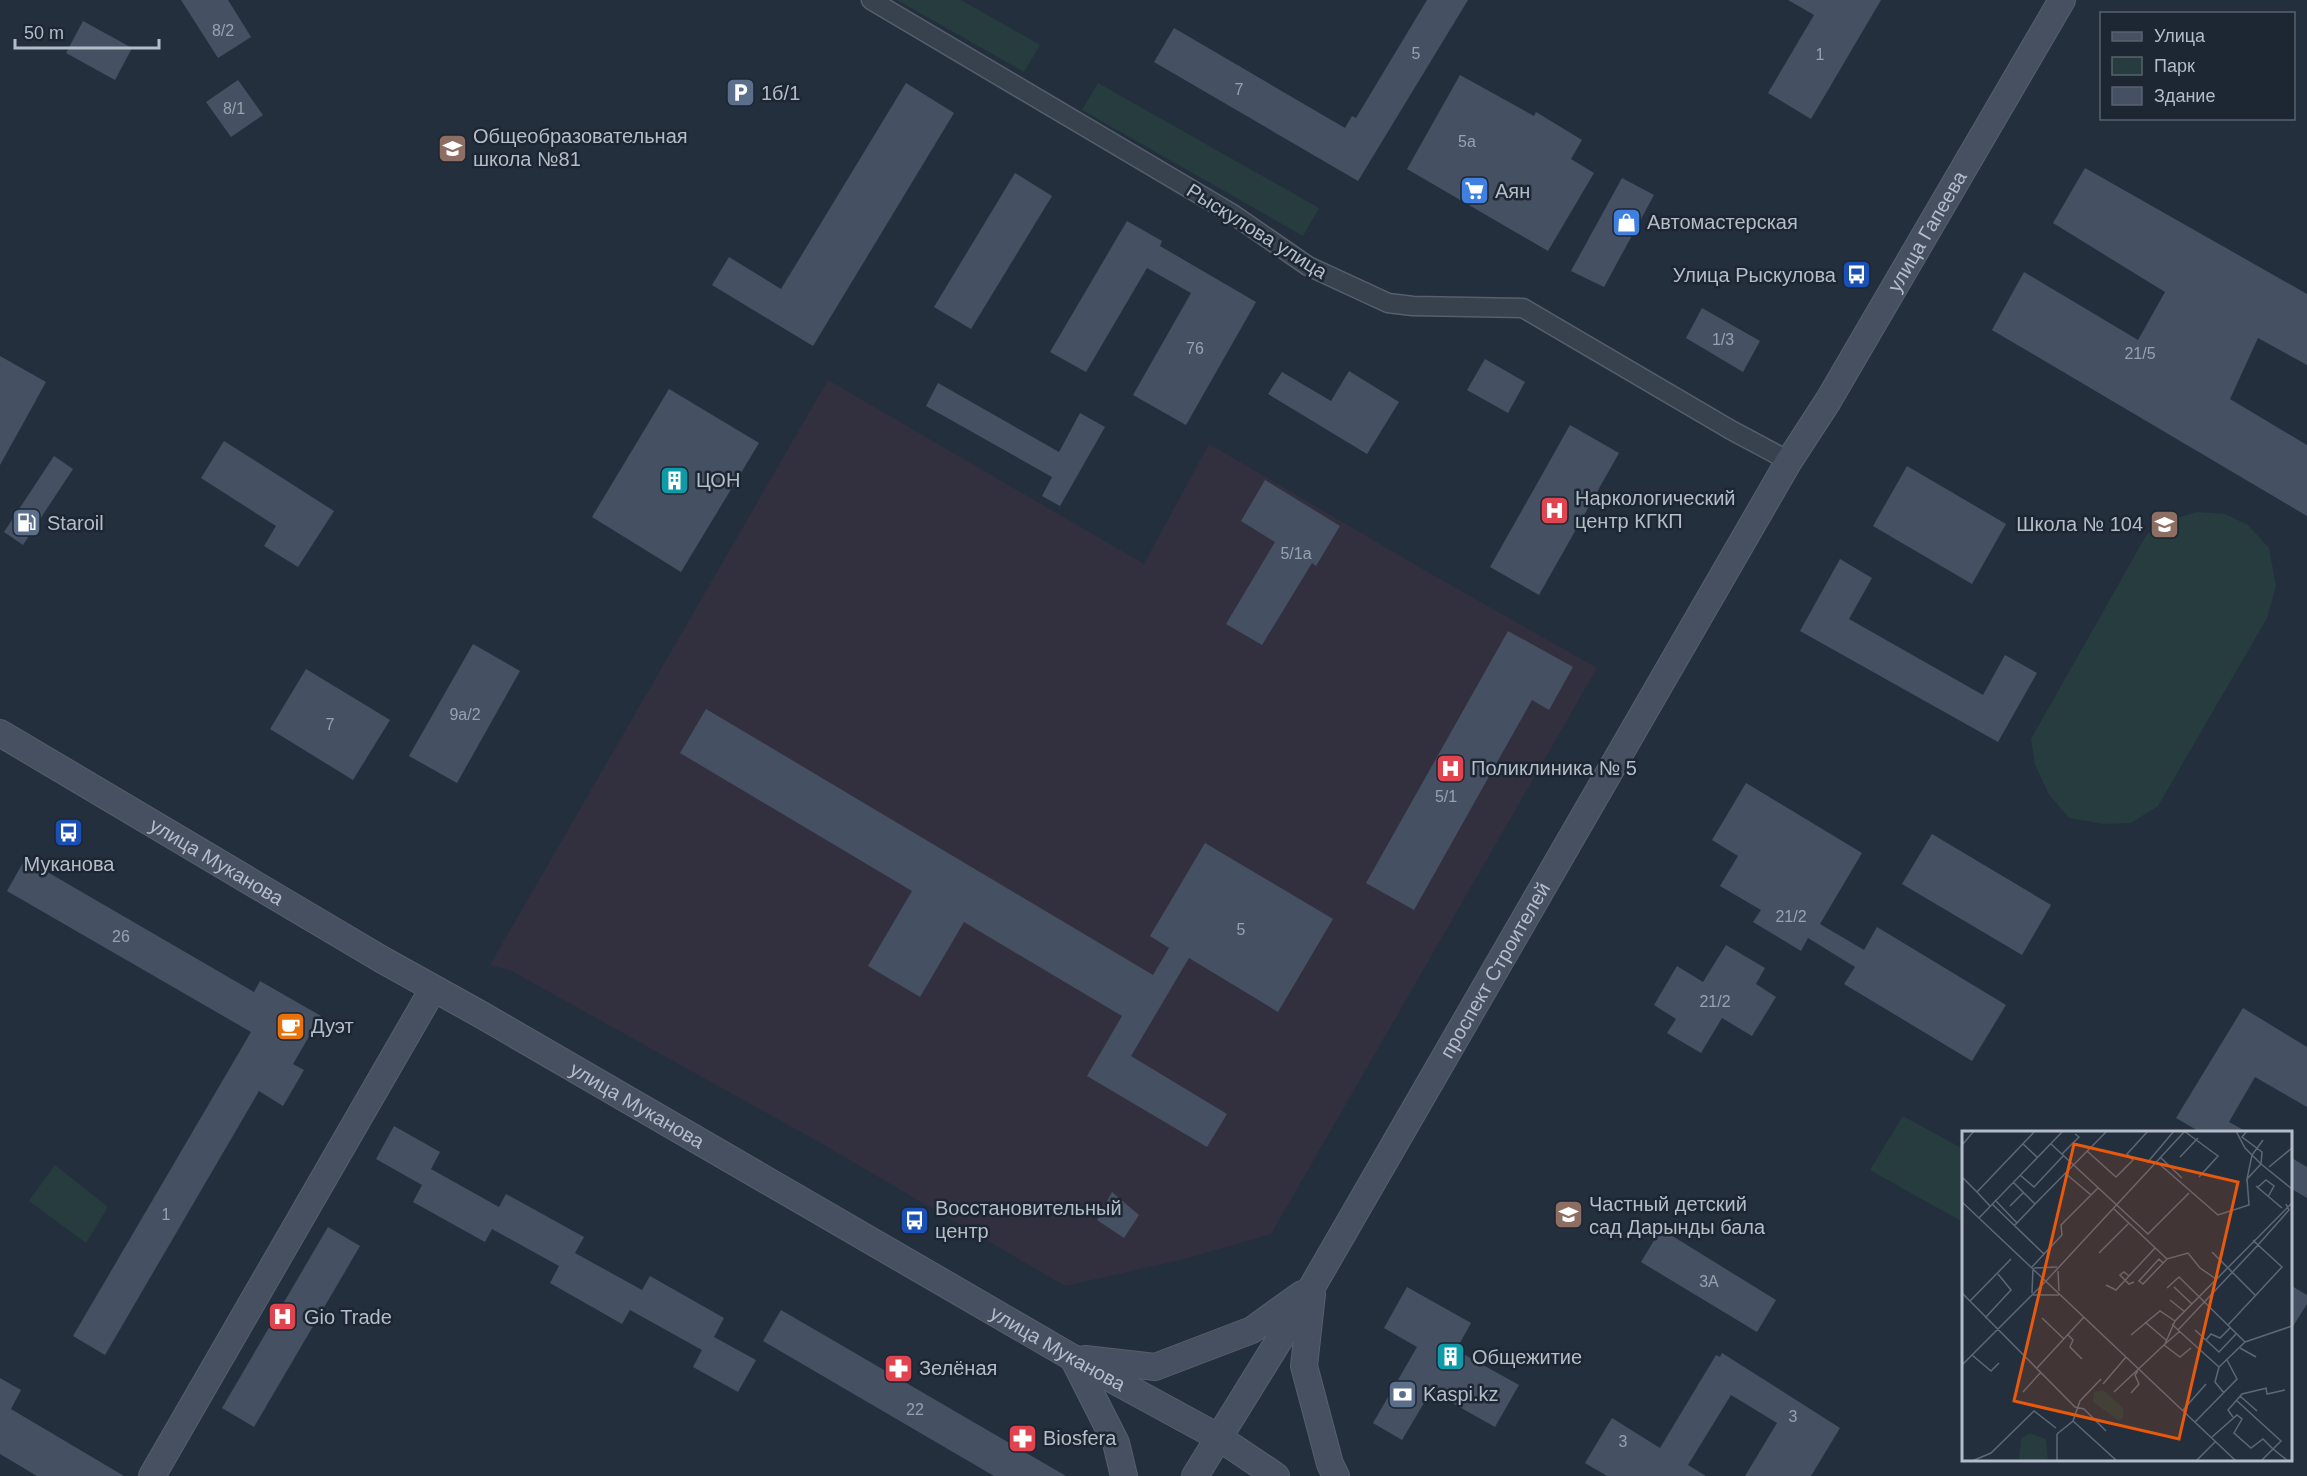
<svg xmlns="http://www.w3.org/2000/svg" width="2307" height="1476" font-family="Helvetica,sans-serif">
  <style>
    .medical { fill: #32303f }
    .green { fill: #263c3f }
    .building { fill: #455162 }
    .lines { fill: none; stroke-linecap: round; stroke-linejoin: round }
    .street-casing { stroke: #565f6c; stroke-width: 21 }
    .secondary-casing { stroke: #565f6c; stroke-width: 28 }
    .street { stroke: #38414e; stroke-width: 18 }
    .secondary { stroke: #465061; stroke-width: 26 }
    .labels { text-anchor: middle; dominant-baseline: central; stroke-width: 5; stroke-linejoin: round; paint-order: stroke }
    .number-label { font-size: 16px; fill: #98a1af }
    .poi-label { font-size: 20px; fill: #b4bcc9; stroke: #1d2633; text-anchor: start }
    .street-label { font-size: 20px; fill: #b4bcc9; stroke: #1d2633 }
    .inset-road { fill: none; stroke: #5e6776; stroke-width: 1.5 }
    .view { fill: #e8590c; fill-opacity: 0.15; stroke: #e8590c; stroke-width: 3 }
    .inset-edge { fill: none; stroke: #b4bcc9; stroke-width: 3 }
  </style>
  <rect width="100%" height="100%" fill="#242f3e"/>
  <polygon class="medical" points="828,380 1144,564 1209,444 1438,578 1597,668 1271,1234 1184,1259 1065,1286 819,1142 510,970 490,965"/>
  <g class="green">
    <polygon points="897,0 961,0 1040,45 1024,72"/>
    <polygon points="1098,83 1319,208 1303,236 1082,110"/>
    <polygon points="2197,512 2225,514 2248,525 2269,548 2276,586 2267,618 2158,806 2131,823 2104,824 2069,818 2048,793 2035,764 2031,739 2147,534 2166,521"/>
    <polygon points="1903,1116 1963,1149 1964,1216 1961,1221 1870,1170"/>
    <polygon points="55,1165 108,1207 86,1243 29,1201"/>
  </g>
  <g class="building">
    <polygon points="181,0 228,0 251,37 218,58"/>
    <polygon points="1427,0 1468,0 1358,181 1154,62 1174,28 1345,128 1352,116 1356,118"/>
    <polygon points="1788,0 1881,0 1811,119 1768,93 1814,15"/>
    <polygon points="83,21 132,48 115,80 66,53"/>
    <polygon points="1460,75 1534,116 1536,112 1582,140 1571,159 1594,173 1548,251 1407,169"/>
    <polygon points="238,80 263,115 231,137 206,102"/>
    <polygon points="906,83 954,113 813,346 712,285 729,257 781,289"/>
    <polygon points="2085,168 2307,294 2307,365 2258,338 2230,399 2307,445 2307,516 1992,330 2024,272 2138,340 2165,292 2053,223"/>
    <polygon points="1015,173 1052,196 971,329 934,307"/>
    <polygon points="1622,178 1654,195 1604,287 1571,271"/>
    <polygon points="1127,221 1162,241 1160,246 1256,302 1186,425 1133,395 1191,293 1147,268 1086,372 1050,352"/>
    <polygon points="1702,308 1760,341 1743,372 1686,338"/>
    <polygon points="0,356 46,382 0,465"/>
    <polygon points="1485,359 1525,382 1508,413 1467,390"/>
    <polygon points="1349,371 1399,402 1367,454 1268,394 1282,372 1331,401"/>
    <polygon points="938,383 1059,452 1080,413 1105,427 1060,506 1042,496 1052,477 926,406"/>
    <polygon points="669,389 759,443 681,572 592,517"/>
    <polygon points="1570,425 1619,453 1539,595 1490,567"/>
    <polygon points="224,441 334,511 298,567 264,546 276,526 201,478"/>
    <polygon points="54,456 73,469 23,545 4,532"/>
    <polygon points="1907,466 2006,524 1972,584 1873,526"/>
    <polygon points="1265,480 1340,526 1316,566 1312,563 1262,645 1226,624 1275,542 1241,521"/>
    <polygon points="1840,559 1872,578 1849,619 1983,695 2005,655 2037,673 1998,742 1800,631"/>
    <polygon points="1508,631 1573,667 1549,710 1532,700 1414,910 1366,883"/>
    <polygon points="473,644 520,671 457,783 409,756"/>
    <polygon points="306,669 390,720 353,780 270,729"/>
    <polygon points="706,709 1153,975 1169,948 1150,936 1205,843 1333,919 1278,1012 1189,958 1131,1056 1227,1114 1207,1147 1087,1076 1122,1016 964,922 920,997 868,966 912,891 680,753"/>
    <polygon points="1746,783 1862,853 1820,924 1864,950 1877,927 2006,1005 1972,1061 1844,984 1855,967 1808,938 1801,951 1753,922 1761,910 1720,886 1738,856 1712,840"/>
    <polygon points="1932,834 2051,905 2022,955 1902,884"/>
    <polygon points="25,859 254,992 260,981 321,1016 293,1064 304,1070 283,1106 259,1091 105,1355 73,1336 251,1032 7,891"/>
    <polygon points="1726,945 1765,968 1756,984 1776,997 1752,1036 1722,1018 1701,1053 1667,1033 1676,1019 1654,1005 1677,966 1703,982"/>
    <polygon points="2243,1008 2307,1047 2307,1107 2255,1077 2229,1122 2247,1132 2200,1132 2176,1118"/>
    <polygon points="394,1126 440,1152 431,1169 499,1207 506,1194 584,1237 575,1253 642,1290 650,1276 724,1318 714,1337 756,1360 738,1392 693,1367 702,1350 630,1310 622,1324 550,1283 559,1266 492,1229 485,1242 413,1202 422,1185 376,1159"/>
    <polygon points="2290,1157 2307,1167 2307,1198 2290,1188"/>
    <polygon points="1112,1192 1139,1215 1124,1238 1097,1220"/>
    <polygon points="328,1227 360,1246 254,1427 222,1408"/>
    <polygon points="1661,1229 1776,1300 1757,1332 1641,1262"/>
    <polygon points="2290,1285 2307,1295 2307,1304 2290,1331"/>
    <polygon points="1407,1287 1471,1323 1456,1350 1519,1385 1495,1427 1431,1391 1402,1440 1373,1423 1417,1347 1384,1328"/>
    <polygon points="781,1310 1066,1476 994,1476 763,1341"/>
    <polygon points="1722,1353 1840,1428 1811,1476 1745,1476 1777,1423 1731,1395 1688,1465 1706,1476 1607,1476 1585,1463 1612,1418 1660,1448 1716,1355 1720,1357"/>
    <polygon points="0,1378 21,1390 11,1409 124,1476 37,1476 0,1454"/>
  </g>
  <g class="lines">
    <defs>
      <polyline id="street" points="871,0 1231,213 1308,266 1388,303 1413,306 1523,308 1731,430 1789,461"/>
      <g id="secondary">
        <path id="s1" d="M0,733L381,959L480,1014L1073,1358L1218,1437L1276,1476"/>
        <polyline points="1312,1294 1304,1366 1330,1464 1336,1476"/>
        <polyline points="1073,1358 1116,1443 1124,1476"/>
        <polyline points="1085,1359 1155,1367 1252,1330 1302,1294"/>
        <polyline points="152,1476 433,989"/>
        <path id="s2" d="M1195,1476L1312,1287L1789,461L1828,401L2062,0"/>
      </g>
    </defs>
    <use href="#street" class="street-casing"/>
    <use href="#secondary" class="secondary-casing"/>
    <use href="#street" class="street"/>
    <use href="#secondary" class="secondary"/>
  </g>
  <defs>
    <symbol id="parking-square" viewBox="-11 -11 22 22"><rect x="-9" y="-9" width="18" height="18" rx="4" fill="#5c6f8a" stroke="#1d2633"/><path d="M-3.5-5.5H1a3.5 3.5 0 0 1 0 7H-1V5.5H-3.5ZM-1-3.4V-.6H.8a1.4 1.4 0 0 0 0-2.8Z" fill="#fff"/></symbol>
    <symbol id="school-square" viewBox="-11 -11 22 22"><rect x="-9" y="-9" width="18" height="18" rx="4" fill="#8d6e63" stroke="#1d2633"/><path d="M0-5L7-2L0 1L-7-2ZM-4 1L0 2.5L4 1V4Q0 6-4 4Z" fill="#fff"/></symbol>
    <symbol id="supermarket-square" viewBox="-11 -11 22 22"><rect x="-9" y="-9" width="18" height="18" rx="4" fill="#3f7fe0" stroke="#1d2633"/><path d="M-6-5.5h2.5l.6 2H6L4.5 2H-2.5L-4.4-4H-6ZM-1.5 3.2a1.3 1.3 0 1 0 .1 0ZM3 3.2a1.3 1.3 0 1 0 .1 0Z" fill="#fff"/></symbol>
    <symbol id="shop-square" viewBox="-11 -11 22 22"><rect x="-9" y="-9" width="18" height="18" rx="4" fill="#3f7fe0" stroke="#1d2633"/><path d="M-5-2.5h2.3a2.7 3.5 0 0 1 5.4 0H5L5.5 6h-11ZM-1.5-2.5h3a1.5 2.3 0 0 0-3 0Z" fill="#fff"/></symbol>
    <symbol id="bus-square" viewBox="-11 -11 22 22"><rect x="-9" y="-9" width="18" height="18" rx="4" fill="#1a4fb4" stroke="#1d2633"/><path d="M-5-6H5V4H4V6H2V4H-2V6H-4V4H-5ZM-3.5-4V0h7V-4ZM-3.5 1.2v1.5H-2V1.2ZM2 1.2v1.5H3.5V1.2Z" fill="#fff"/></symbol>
    <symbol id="building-square" viewBox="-11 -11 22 22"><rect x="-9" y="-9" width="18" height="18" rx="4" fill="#0f9aa8" stroke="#1d2633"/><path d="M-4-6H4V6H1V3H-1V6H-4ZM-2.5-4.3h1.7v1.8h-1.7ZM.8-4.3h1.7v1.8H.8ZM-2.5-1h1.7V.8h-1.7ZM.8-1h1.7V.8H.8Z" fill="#fff"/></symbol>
    <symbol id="hospital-square" viewBox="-11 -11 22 22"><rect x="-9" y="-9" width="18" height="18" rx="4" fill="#e0444e" stroke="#1d2633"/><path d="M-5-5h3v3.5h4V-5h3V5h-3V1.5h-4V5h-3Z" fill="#fff"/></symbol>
    <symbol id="fuel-square" viewBox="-11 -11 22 22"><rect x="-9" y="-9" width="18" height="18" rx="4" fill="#5c6f8a" stroke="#1d2633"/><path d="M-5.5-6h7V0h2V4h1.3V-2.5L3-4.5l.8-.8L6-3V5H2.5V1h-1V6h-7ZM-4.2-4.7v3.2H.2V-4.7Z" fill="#fff"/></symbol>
    <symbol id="cafe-square" viewBox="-11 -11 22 22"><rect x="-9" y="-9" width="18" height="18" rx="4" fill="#e8710a" stroke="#1d2633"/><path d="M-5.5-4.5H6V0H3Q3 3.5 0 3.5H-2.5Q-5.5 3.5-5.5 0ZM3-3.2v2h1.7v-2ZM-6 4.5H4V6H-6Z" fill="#fff"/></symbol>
    <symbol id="pharmacy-square" viewBox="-11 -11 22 22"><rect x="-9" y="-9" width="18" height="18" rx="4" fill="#e0444e" stroke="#1d2633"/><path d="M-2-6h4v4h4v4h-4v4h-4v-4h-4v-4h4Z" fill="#fff"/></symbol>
    <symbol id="bank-square" viewBox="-11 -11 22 22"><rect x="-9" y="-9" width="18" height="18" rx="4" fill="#5c6f8a" stroke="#1d2633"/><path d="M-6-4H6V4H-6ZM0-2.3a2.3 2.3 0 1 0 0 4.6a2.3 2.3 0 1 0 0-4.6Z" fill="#fff"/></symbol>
  </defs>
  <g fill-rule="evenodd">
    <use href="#parking-square" x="724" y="76" width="33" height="33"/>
    <use href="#school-square" x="436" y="132" width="33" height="33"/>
    <use href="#supermarket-square" x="1458" y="174" width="33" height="33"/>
    <use href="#shop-square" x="1610" y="206" width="33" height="33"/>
    <use href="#bus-square" x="1840" y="258" width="33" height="33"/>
    <use href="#building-square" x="658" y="464" width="33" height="33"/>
    <use href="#hospital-square" x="1538" y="494" width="33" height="33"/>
    <use href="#fuel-square" x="10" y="506" width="33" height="33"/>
    <use href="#school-square" x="2148" y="508" width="33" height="33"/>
    <use href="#hospital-square" x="1434" y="752" width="33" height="33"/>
    <use href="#bus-square" x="52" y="816" width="33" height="33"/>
    <use href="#cafe-square" x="274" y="1010" width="33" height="33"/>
    <use href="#school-square" x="1552" y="1198" width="33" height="33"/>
    <use href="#bus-square" x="898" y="1204" width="33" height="33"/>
    <use href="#hospital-square" x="266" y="1300" width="33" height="33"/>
    <use href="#building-square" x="1434" y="1340" width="33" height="33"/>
    <use href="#pharmacy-square" x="882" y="1352" width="33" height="33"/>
    <use href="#bank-square" x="1386" y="1378" width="33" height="33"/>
    <use href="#pharmacy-square" x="1006" y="1422" width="33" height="33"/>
  </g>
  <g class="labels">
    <g class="number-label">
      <text x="223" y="30">8/2</text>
      <text x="1416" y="53">5</text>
      <text x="1820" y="54">1</text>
      <text x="1239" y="89">7</text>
      <text x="234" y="108">8/1</text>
      <text x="1467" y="141">5а</text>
      <text x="1723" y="339">1/3</text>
      <text x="1195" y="348">76</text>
      <text x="2140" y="353">21/5</text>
      <text x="1296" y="553">5/1а</text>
      <text x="465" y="714">9а/2</text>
      <text x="330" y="724">7</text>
      <text x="1446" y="796">5/1</text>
      <text x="1791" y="916">21/2</text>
      <text x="1241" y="929">5</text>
      <text x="121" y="936">26</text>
      <text x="1715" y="1001">21/2</text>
      <text x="166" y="1214">1</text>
      <text x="1709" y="1281">3А</text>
      <text x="915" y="1409">22</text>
      <text x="1793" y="1416">3</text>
      <text x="1623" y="1441">3</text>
    </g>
    <g class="poi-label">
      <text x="761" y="93">1б/1</text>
      <text x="473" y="136">Общеобразовательная<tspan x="473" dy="23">школа №81</tspan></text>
      <text x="1495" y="191">Аян</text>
      <text x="1647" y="222">Автомастерская</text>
      <text x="1836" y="275" text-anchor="end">Улица Рыскулова</text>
      <text x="696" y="480">ЦОН</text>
      <text x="1575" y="498">Наркологический<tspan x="1575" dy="23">центр КГКП</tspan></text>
      <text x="47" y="523">Staroil</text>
      <text x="2143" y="524" text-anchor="end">Школа № 104</text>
      <text x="1471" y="768">Поликлиника № 5</text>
      <text x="69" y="864" text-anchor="middle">Муканова</text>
      <text x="311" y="1026">Дуэт</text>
      <text x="1589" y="1204">Частный детский<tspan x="1589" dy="23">сад Дарынды бала</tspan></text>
      <text x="935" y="1208">Восстановительный<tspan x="935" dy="23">центр</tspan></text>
      <text x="304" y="1317">Gio Trade</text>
      <text x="1472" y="1357">Общежитие</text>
      <text x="919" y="1368">Зелёная</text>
      <text x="1423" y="1394">Kaspi.kz</text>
      <text x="1043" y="1438">Biosfera</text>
    </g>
    <g class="street-label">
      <text transform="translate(1257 231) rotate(32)">Рыскулова улица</text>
      <text stroke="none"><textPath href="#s2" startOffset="1444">улица Гапеева</textPath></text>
      <text stroke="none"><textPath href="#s1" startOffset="252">улица Муканова</textPath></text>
      <text stroke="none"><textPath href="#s2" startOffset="588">проспект Строителей</textPath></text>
      <text stroke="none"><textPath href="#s1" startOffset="738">улица Муканова</textPath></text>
      <text stroke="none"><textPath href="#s1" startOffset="1224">улица Муканова</textPath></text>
    </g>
  </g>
  <g transform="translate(1962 1131)">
    <rect width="330" height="330" fill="#242f3e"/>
    <path d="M141,259L161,277V286L157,290L131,271L132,261ZM67,302L84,308L86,330H57L59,308Z" fill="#263c3f"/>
    <path class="inset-road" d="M222,0L256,25L237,46M274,0L283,17L299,33L285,48L290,24L301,9M285,0L280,6L300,21L299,33L330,58M61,13L75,26M89,13L186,103L227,62M0,14L12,0M125,20L154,46L171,29L165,23L186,0M100,23L117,6L113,3M218,26L236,7M199,27L220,47M195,31L256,84L287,74L285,48M185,32L212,0M307,36L330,17M103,42L129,64M58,44L72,56L102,24M0,46L15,61M51,51L73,73L52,95M294,55L320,77M296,56L304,49L312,55L306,66M33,69L55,92M0,71L274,330M30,73L82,123L70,136M73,73L145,0M28,75L15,61L73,0M48,75L62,61M152,78L205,128L226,122L238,137L254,148M17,87L101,0M250,121L294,165M137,122L167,92M82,123L100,104L99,94L136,57M201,132L197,128L177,150L181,153L205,128M72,137L95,136M96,140L97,160M167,145L162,141L158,144L167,153L172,151M144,154L154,159L193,117M212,156L230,173M205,157L217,146L283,211L257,236L216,199M0,162L113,276L122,278L144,300M70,162L71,137M71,164H97M208,169L223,181M8,170L49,128M23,187L49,159L36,143M80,187L102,208M183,191L204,209M210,193L216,199L296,114L291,109M266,194L320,136L296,114L327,79L324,73M233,199L257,221L274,203M106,204L111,209L108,216L120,228M169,204L198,180L213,190M244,209L249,203L258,207L268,197M283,211L330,195M203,213L218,200M202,214L218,226L229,217M278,217L294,226M10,224L29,240L37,232M0,234L84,150L223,0M257,236L253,251L262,262M75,237L122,186M141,253L164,226M304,257L305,263L323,259M61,261L79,241M152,261L203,213L213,190L330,72M169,262L177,253L173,244L176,240M278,265L295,280M221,279L244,253M271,286L266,279L280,263L305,257M111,290L155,330M233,291L275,248L265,229M95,303L111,290L118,270L139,248M95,303V330M250,306L275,284L280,288L272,302L289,317L301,308L311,318L319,310L274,269M10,330L29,322L72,280L94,297M234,330L254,310M299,330L311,318L326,330"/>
    <path class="view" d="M112,13L276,51L217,308L52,270Z"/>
    <rect width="330" height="330" class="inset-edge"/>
  </g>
  <rect x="2100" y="12" width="195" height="108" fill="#1d2633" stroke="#59626f" stroke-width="1.5"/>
  <rect x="2112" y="32" width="30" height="9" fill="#465061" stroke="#59626f" stroke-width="1.5"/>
  <text x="2154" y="42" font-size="18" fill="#b4bcc9">Улица</text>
  <rect x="2112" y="57" width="30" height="18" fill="#263c3f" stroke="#59626f" stroke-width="1.5"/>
  <text x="2154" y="72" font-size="18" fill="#b4bcc9">Парк</text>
  <rect x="2112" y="87" width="30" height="18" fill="#455162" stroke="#59626f" stroke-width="1.5"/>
  <text x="2154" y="102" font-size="18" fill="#b4bcc9">Здание</text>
  <path d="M15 39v9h144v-9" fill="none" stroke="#b4bcc9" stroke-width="3"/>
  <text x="24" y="39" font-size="18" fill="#b4bcc9" stroke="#1d2633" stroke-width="4.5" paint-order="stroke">50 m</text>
</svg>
